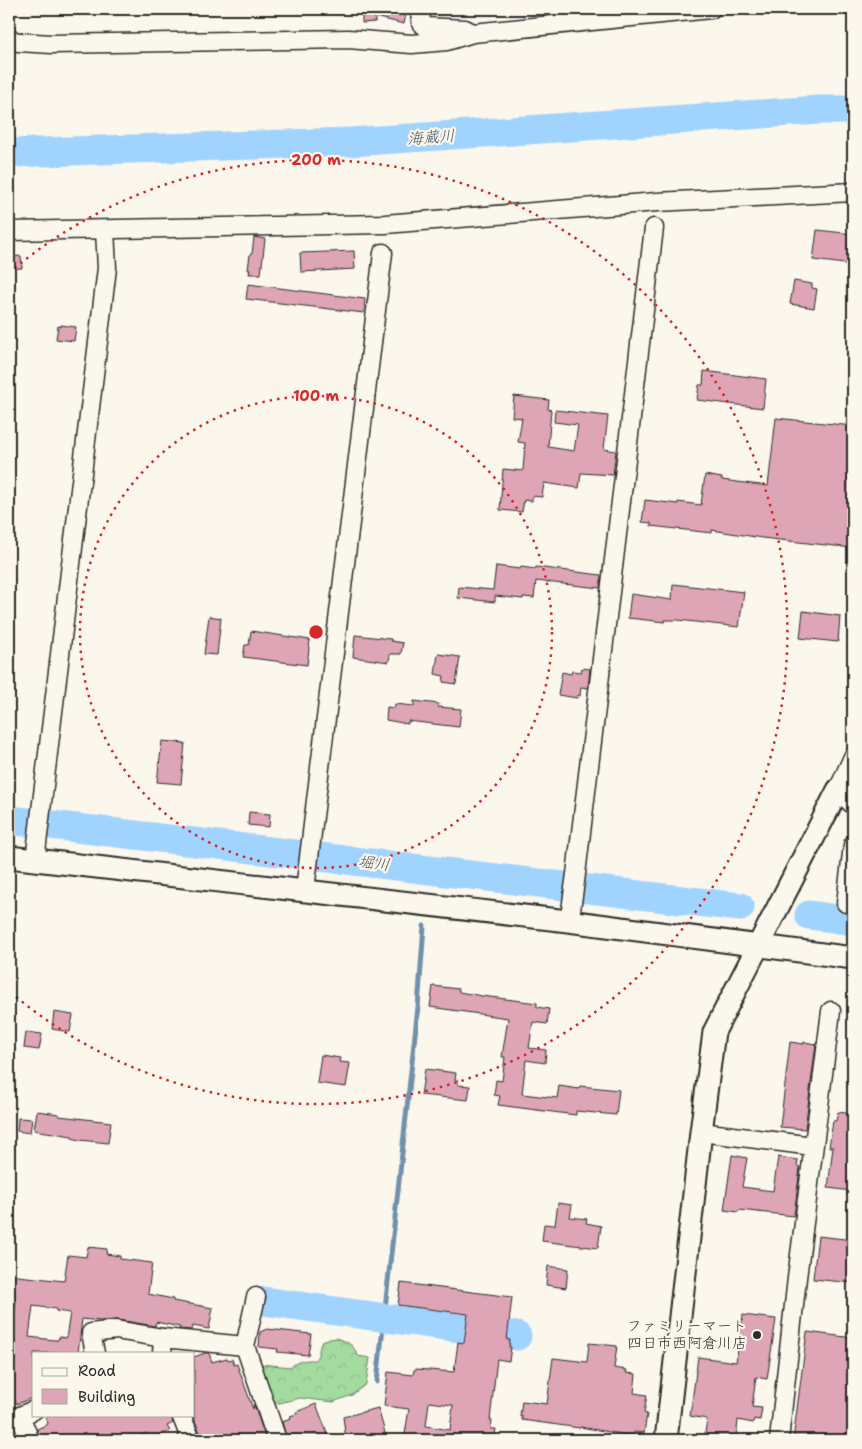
<svg xmlns="http://www.w3.org/2000/svg" width="862" height="1449" font-family="'Shantell Sans','Klee One',sans-serif">
  <style>
    .forest { fill: url(#forest-crowns); stroke: #678365 }
    .lines { fill: none; stroke-linecap: round; stroke-linejoin: round }
    .stream { stroke: #7190aa; stroke-width: 5 }
    .river { stroke: #a0d3fe; stroke-width: 29 }
    .building { fill: #dea5b7; stroke: #2b2b2b; fill-rule: evenodd }
    .minor-casing { stroke: #2b2b2b; stroke-width: 21 }
    .tertiary-casing { stroke: #2b2b2b; stroke-width: 25 }
    .minor { stroke: #fbf7ec; stroke-width: 18 }
    .tertiary { stroke: #fbf7ec; stroke-width: 21 }
    .ring { fill: none; stroke: #d62828; stroke-width: 2.5; stroke-dasharray: 2.5 5 }
    .poi-dot { fill: #2b2b2b; stroke: #fbf7ec; stroke-width: 2 }
    .labels { text-anchor: middle; dominant-baseline: central; stroke-width: 4.5; stroke-linejoin: round; paint-order: stroke }
    .poi-label { font-size: 15px; fill: #2b2b2b; stroke: #fbf7ec; text-anchor: end }
    .water-label { font-size: 16px; font-style: italic; fill: #485560; stroke: #fbf7ec }
    .centre { fill: #d62828; stroke: #fbf7ec; stroke-width: 2.5 }
    .ring-label { font-size: 15px; text-anchor: middle; font-weight: bold; fill: #d62828; stroke: #fbf7ec; stroke-width: 4.5; stroke-linejoin: round; paint-order: stroke }
  </style>
  <defs>
    <pattern id="forest-crowns" width="20" height="18" patternUnits="userSpaceOnUse" patternTransform="scale(1.25)"><rect width="20" height="18" fill="#a3db9f"/><path d="M2 6a3 3 0 1 1 6 0M12 15a3 3 0 1 1 6 0" fill="none" stroke="#8cbc89"/></pattern>
  </defs>
  <rect width="100%" height="100%" fill="#fbf7ec"/>
  <filter id="ink" filterUnits="userSpaceOnUse"><feTurbulence type="fractalNoise" baseFrequency=".02" numOctaves="2"/><feDisplacementMap in="SourceGraphic" scale="10" xChannelSelector="R" yChannelSelector="G"/><feConvolveMatrix kernelMatrix="1 2 1 2 8 2 1 2 1" color-interpolation-filters="sRGB"/></filter>
  <g filter="url(#ink)">
    <path class="forest" d="M336,1338C348,1342 353,1344 358,1356L370,1358L366,1384L352,1395L333,1402L300,1398L271,1405L260,1364L291,1367C298,1360 305,1360 315,1360C320,1355 318,1346 323,1340Z"/>
    <g class="lines">
      <polyline class="stream" points="377,1382 418,1007 424,926"/>
      <g class="river">
        <polyline points="9,153 350,142 819,110 853,110"/>
        <polyline points="9,820 740,907"/>
        <polyline points="809,915 853,921"/>
        <polyline points="263,1301 517,1336"/>
      </g>
    </g>
    <g class="building">
      <polygon points="362,9 407,9 404,24 375,17 375,22 362,23"/>
      <polygon points="817,230 853,234 853,265 813,260"/>
      <polygon points="254,237 265,239 261,274 249,274 250,270 248,270 250,254 252,254"/>
      <polygon points="354,251 355,269 301,272 300,253"/>
      <polygon points="21,256 22,268 9,269 9,257"/>
      <polygon points="794,281 812,284 812,288 817,289 814,308 790,304"/>
      <polygon points="248,284 365,299 364,313 246,299"/>
      <polygon points="61,325 76,327 74,341 56,339 58,326 61,327"/>
      <polygon points="704,371 766,379 763,408 697,400 699,385 703,385"/>
      <polygon points="514,396 549,400 548,409 551,410 548,447 574,451 578,425 554,422 555,410 608,416 604,449 616,451 613,475 581,473 579,488 544,483 542,497 532,496 532,501 524,500 522,512 500,510 503,469 523,471 525,443 518,442 522,418 512,417"/>
      <polygon points="776,418 853,426 853,548 762,538 712,530 712,533 651,526 651,523 642,522 645,500 678,504 678,502 701,505 705,475 722,478 722,480 768,486"/>
      <polygon points="496,566 520,569 521,567 535,569 536,567 601,575 600,588 536,581 534,598 523,597 523,599 495,596 495,602 458,598 459,587 493,590"/>
      <polygon points="673,584 744,592 739,627 678,620 665,620 665,622 628,618 631,594 672,600"/>
      <polygon points="803,611 840,616 838,642 800,638"/>
      <polygon points="209,616 221,618 217,655 204,654"/>
      <polygon points="251,631 310,640 307,665 243,657 245,645 249,645"/>
      <polygon points="355,635 391,639 391,641 403,643 401,654 390,654 389,662 353,657"/>
      <polygon points="438,654 460,657 456,684 443,682 444,676 435,674"/>
      <polygon points="582,668 590,669 588,688 581,687 580,696 578,695 577,698 558,695 562,672 571,674 572,671 581,672"/>
      <polygon points="414,701 439,704 438,707 461,709 459,727 408,721 408,724 386,720 387,707 394,708 395,704 414,706"/>
      <polygon points="162,741 185,743 181,784 157,782"/>
      <polygon points="249,812 270,814 269,827 248,825"/>
      <polygon points="433,986 459,989 459,992 482,996 537,1003 537,1007 549,1009 547,1024 533,1022 529,1048 546,1050 545,1063 526,1060 522,1094 557,1098 559,1086 579,1089 580,1086 619,1090 616,1115 576,1111 576,1115 498,1105 500,1096 494,1095 496,1080 502,1081 505,1057 502,1057 508,1018 430,1007"/>
      <polygon points="54,1012 73,1015 70,1032 52,1029"/>
      <polygon points="26,1032 42,1034 39,1050 24,1048"/>
      <polygon points="790,1042 804,1044 804,1042 816,1044 805,1129 780,1127"/>
      <polygon points="321,1055 340,1058 339,1062 350,1063 346,1087 317,1083"/>
      <polygon points="425,1069 456,1073 455,1080 458,1080 458,1085 470,1086 468,1100 421,1095"/>
      <polygon points="37,1111 59,1114 59,1116 111,1122 108,1143 80,1140 72,1138 72,1136 34,1130"/>
      <polygon points="838,1112 853,1114 853,1177 852,1191 828,1188 833,1147 829,1147 832,1128 833,1121 836,1121"/>
      <polygon points="18,1118 32,1119 30,1133 17,1131"/>
      <polygon points="732,1155 747,1158 742,1187 773,1191 778,1157 798,1160 797,1166 800,1167 794,1216 739,1210 738,1212 724,1210"/>
      <polygon points="558,1203 572,1205 570,1217 587,1219 586,1223 601,1226 598,1248 542,1241 544,1224 555,1225"/>
      <polygon points="818,1236 853,1240 853,1283 813,1279"/>
      <path d="M88,1247L107,1249L106,1254L120,1256V1259L152,1263L148,1294L173,1299V1301L213,1308L209,1329L193,1326L192,1330L179,1329L180,1327L156,1322L155,1326L118,1320L100,1321L82,1319L78,1353H34V1397L17,1404L14,1399L9,1401V1382L11,1381L13,1362H9V1343H11L16,1302L9,1301V1275L64,1281L68,1255L86,1257ZM33,1306L56,1309V1311L70,1313L66,1338L59,1337L58,1340H54L29,1337Z"/>
      <polygon points="548,1266 568,1269 566,1288 546,1285"/>
      <path d="M401,1283L512,1297L507,1340H510L509,1347H511L509,1361L497,1359L490,1420H492L491,1429H496L494,1440H404L409,1409L384,1406L388,1372L413,1375L414,1370L416,1369L454,1372L458,1342L464,1343L468,1314L398,1305ZM429,1402L453,1405L450,1430L426,1426Z"/>
      <polygon points="743,1315 776,1319 767,1379 756,1377 752,1407 762,1408 760,1420 754,1419 753,1423 738,1420 736,1440 704,1440 707,1419 690,1416 698,1357 736,1362"/>
      <polygon points="267,1329 311,1334 308,1355 277,1352 278,1349 259,1347 260,1332"/>
      <polygon points="807,1332 853,1338 853,1440 793,1440"/>
      <polygon points="589,1343 617,1346 614,1368 627,1370 626,1373 636,1374 634,1393 647,1395 644,1413 647,1414 644,1433 634,1432 633,1436 580,1427 580,1428 522,1420 522,1416 520,1417 522,1401 547,1404 553,1358 587,1362"/>
      <polygon points="205,1353 209,1353 212,1362 227,1358 228,1360 232,1359 234,1365 237,1364 253,1409 254,1404 266,1440 205,1440 201,1432 200,1433 194,1418 194,1357"/>
      <polygon points="316,1404 330,1440 287,1440 282,1422 291,1419 290,1416 297,1414 296,1412"/>
      <polygon points="378,1408 387,1440 346,1440 343,1417"/>
      <polygon points="45,1415 171,1415 173,1423 167,1426 170,1431 149,1439 147,1433 127,1440 40,1440 37,1429 48,1424"/>
    </g>
    <g class="lines">
      <defs>
        <g id="minor">
          <polyline points="420,9 421,23 426,27 465,29 469,31"/>
          <polyline points="9,39 18,42 52,44 348,39 412,44 447,41 473,33 711,9"/>
          <polyline points="9,231 385,224 657,202 853,192"/>
          <polyline points="853,757 838,790 853,805"/>
          <polyline points="35,860 107,268 105,230"/>
          <polyline points="305,890 383,253"/>
          <polyline points="846,903 853,845"/>
          <polyline points="568,921 571,910 576,874 654,228"/>
          <polyline points="701,1132 813,1146"/>
          <polyline points="256,1297 245,1346 277,1440"/>
          <polyline points="95,1353 91,1333 116,1330 163,1338"/>
          <polyline points="162,1353 163,1338 245,1346"/>
          <polyline points="181,1415 191,1440"/>
          <polyline points="30,1440 20,1416 34,1410"/>
          <polyline points="779,1440 797,1278 831,1011"/>
        </g>
        <g id="tertiary">
          <polyline points="9,857 568,921 853,958"/>
          <polyline points="666,1440 701,1132 714,1032 838,790"/>
        </g>
      </defs>
      <use href="#minor" class="minor-casing"/>
      <use href="#tertiary" class="tertiary-casing"/>
      <use href="#minor" class="minor"/>
      <use href="#tertiary" class="tertiary"/>
    </g>
  </g>
  <g class="ring">
    <circle cx="316" cy="632" r="236"/>
    <path d="M9 273A472 472 0 1 1 9 991"/>
  </g>
  <circle class="poi-dot" cx="757" cy="1335" r="5"/>
  <g class="labels">
    <g class="poi-label">
      <text x="747" y="1326">ファミリーマート<tspan x="747" dy="17">四日市西阿倉川店</tspan></text>
    </g>
    <g class="water-label">
      <text transform="translate(431 137) rotate(-4)">海蔵川</text>
      <text transform="translate(374 863) rotate(7)">堀川</text>
    </g>
  </g>
  <circle cx="316" cy="632" r="8" class="centre"/>
  <g class="ring-label">
    <text x="316" y="165">200 m</text>
    <text x="316" y="401">100 m</text>
  </g>
  <rect width="862" height="1449" fill="none" stroke="#fbf7ec" stroke-width="30"/>
  <rect x="15" y="15" width="832" height="1419" fill="none" stroke="#2b2b2b" stroke-width="2" filter="url(#ink)"/>
  <rect x="32" y="1352" width="162" height="65" fill="#fbf7ec" stroke="#a8a59f"/>
  <rect x="42" y="1368" width="25" height="8" fill="#fbf7ec" stroke="#a8a59f"/>
  <text x="78" y="1376" font-size="15" fill="#2b2b2b">Road</text>
  <rect x="42" y="1389" width="25" height="15" fill="#dea5b7" stroke="#a8a59f"/>
  <text x="78" y="1402" font-size="15" fill="#2b2b2b">Building</text>
</svg>
